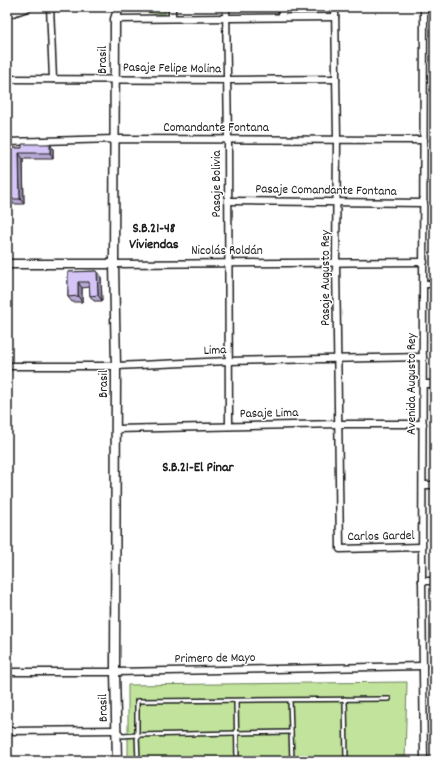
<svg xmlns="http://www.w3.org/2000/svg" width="442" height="768" font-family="Dekko,sans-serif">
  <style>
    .green { fill: #c1e39c; stroke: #6e805c }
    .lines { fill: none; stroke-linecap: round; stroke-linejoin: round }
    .service-casing { stroke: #1c1c1c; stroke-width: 6 }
    .minor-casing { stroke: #1c1c1c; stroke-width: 9 }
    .tertiary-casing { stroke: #1c1c1c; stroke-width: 11 }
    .service { stroke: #fff; stroke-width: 3 }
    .minor { stroke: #fff; stroke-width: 6 }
    .tertiary { stroke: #fff; stroke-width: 8 }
    .wall { fill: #b7a9d4; stroke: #1c1c1c }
    .shaded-wall { fill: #958aac; stroke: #1c1c1c }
    .building { fill: #d5c5f6; stroke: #1c1c1c }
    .labels { text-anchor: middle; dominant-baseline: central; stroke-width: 3; stroke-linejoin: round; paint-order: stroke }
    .street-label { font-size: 13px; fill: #1c1c1c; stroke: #fff }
    .neighbourhood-label { font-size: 14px; font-weight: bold; fill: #1c1c1c; stroke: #fff }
  </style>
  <rect width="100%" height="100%" fill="#fff"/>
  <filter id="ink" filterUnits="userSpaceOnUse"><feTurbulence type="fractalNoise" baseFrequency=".025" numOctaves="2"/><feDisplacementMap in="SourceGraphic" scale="8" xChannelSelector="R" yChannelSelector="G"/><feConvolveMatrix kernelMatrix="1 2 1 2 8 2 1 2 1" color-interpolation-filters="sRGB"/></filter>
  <g filter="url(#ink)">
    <g class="green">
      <polygon points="132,7 165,7 165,14 131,11"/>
      <polygon points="407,682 405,761 128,761 128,685"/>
    </g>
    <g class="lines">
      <defs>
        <g id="service">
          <polyline points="290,700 292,761"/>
          <polyline points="236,701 237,761"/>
          <polyline points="118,731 122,736 137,735 138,761"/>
          <polyline points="291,732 137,735 137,701 389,699"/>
          <polyline points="344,761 346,759 345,699"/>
        </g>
        <g id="minor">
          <polyline points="50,7 53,79"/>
          <polyline points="172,7 172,18"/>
          <polyline points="226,7 228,139 229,426"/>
          <polyline points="282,7 282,17"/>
          <polyline points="335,7 337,139 336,263 340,549 422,547"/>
          <polyline points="115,19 335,17"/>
          <polyline points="7,79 227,80 336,79"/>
          <polyline points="7,142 115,139 424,140"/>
          <polyline points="228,201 424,203"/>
          <polyline points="114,264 424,262"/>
          <polyline points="424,284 435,284"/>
          <polyline points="7,366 116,366 228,361 423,357"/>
          <polyline points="423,384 435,384"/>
          <polyline points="116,429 338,424 423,424"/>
          <polyline points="423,485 435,485"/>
          <polyline points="422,581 435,581"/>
          <polyline points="7,672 115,672 423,666"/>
          <polyline points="7,731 117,730"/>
          <polyline points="424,761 422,581 424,7"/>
        </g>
        <g id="tertiary">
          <polyline points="7,14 27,7"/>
          <polyline points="7,264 114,264"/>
          <polyline points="117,761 115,672 116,366 114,264 115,19 119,7"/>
        </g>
      </defs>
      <use href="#service" class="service-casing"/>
      <use href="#minor" class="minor-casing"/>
      <use href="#tertiary" class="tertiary-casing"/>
      <use href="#service" class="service"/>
      <use href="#minor" class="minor"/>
      <use href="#tertiary" class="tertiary"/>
    </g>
    <g class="wall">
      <polygon points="50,144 53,149 53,159 23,159 24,204 13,204 9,199 9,148 22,148"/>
      <polygon points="97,271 101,276 102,301 94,301 90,296 90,287 82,288 82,302 72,302 68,297 68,272"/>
    </g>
    <g class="shaded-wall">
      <polygon points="50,144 53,149 53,159 50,153"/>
      <polygon points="19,153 23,159 24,204 20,199"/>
      <polygon points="97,271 101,276 102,301 98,295"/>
      <polygon points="78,282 82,288 82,302 78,296"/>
    </g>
    <g class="building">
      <polygon points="22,144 50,144 50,153 19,153 20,199 9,199 9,148 22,148"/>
      <polygon points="97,271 98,295 90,296 89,282 78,282 78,296 68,297 68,272"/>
    </g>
  </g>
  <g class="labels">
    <g class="street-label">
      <text transform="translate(103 60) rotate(-90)">Brasil</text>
      <text transform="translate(172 69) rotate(1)">Pasaje Felipe Molina</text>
      <text x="216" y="128">Comandante Fontana</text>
      <text transform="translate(217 184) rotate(-90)">Pasaje Bolivia</text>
      <text transform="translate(326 191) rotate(1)">Pasaje Comandante Fontana</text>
      <text x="227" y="251">Nicolás Roldán</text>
      <text transform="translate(326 278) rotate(-90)">Pasaje Augusto Rey</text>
      <text transform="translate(215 351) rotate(-2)">Lima</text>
      <text transform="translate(104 384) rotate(-90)">Brasil</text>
      <text transform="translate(412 384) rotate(-90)">Avenida Augusto Rey</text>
      <text transform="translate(269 414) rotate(-1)">Pasaje Lima</text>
      <text transform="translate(381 537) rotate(-1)">Carlos Gardel</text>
      <text transform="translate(215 659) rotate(-1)">Primero de Mayo</text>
      <text transform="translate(104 708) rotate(-91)">Brasil</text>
    </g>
    <g class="neighbourhood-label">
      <text x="154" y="229">S.B.21-48<tspan x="154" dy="16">Viviendas</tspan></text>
      <text x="198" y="468">S.B.21-El Pinar</text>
    </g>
  </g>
  <rect width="442" height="768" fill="none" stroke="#fff" stroke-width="24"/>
  <rect x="12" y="12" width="418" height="744" fill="none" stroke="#1c1c1c" stroke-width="1.5" filter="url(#ink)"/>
</svg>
